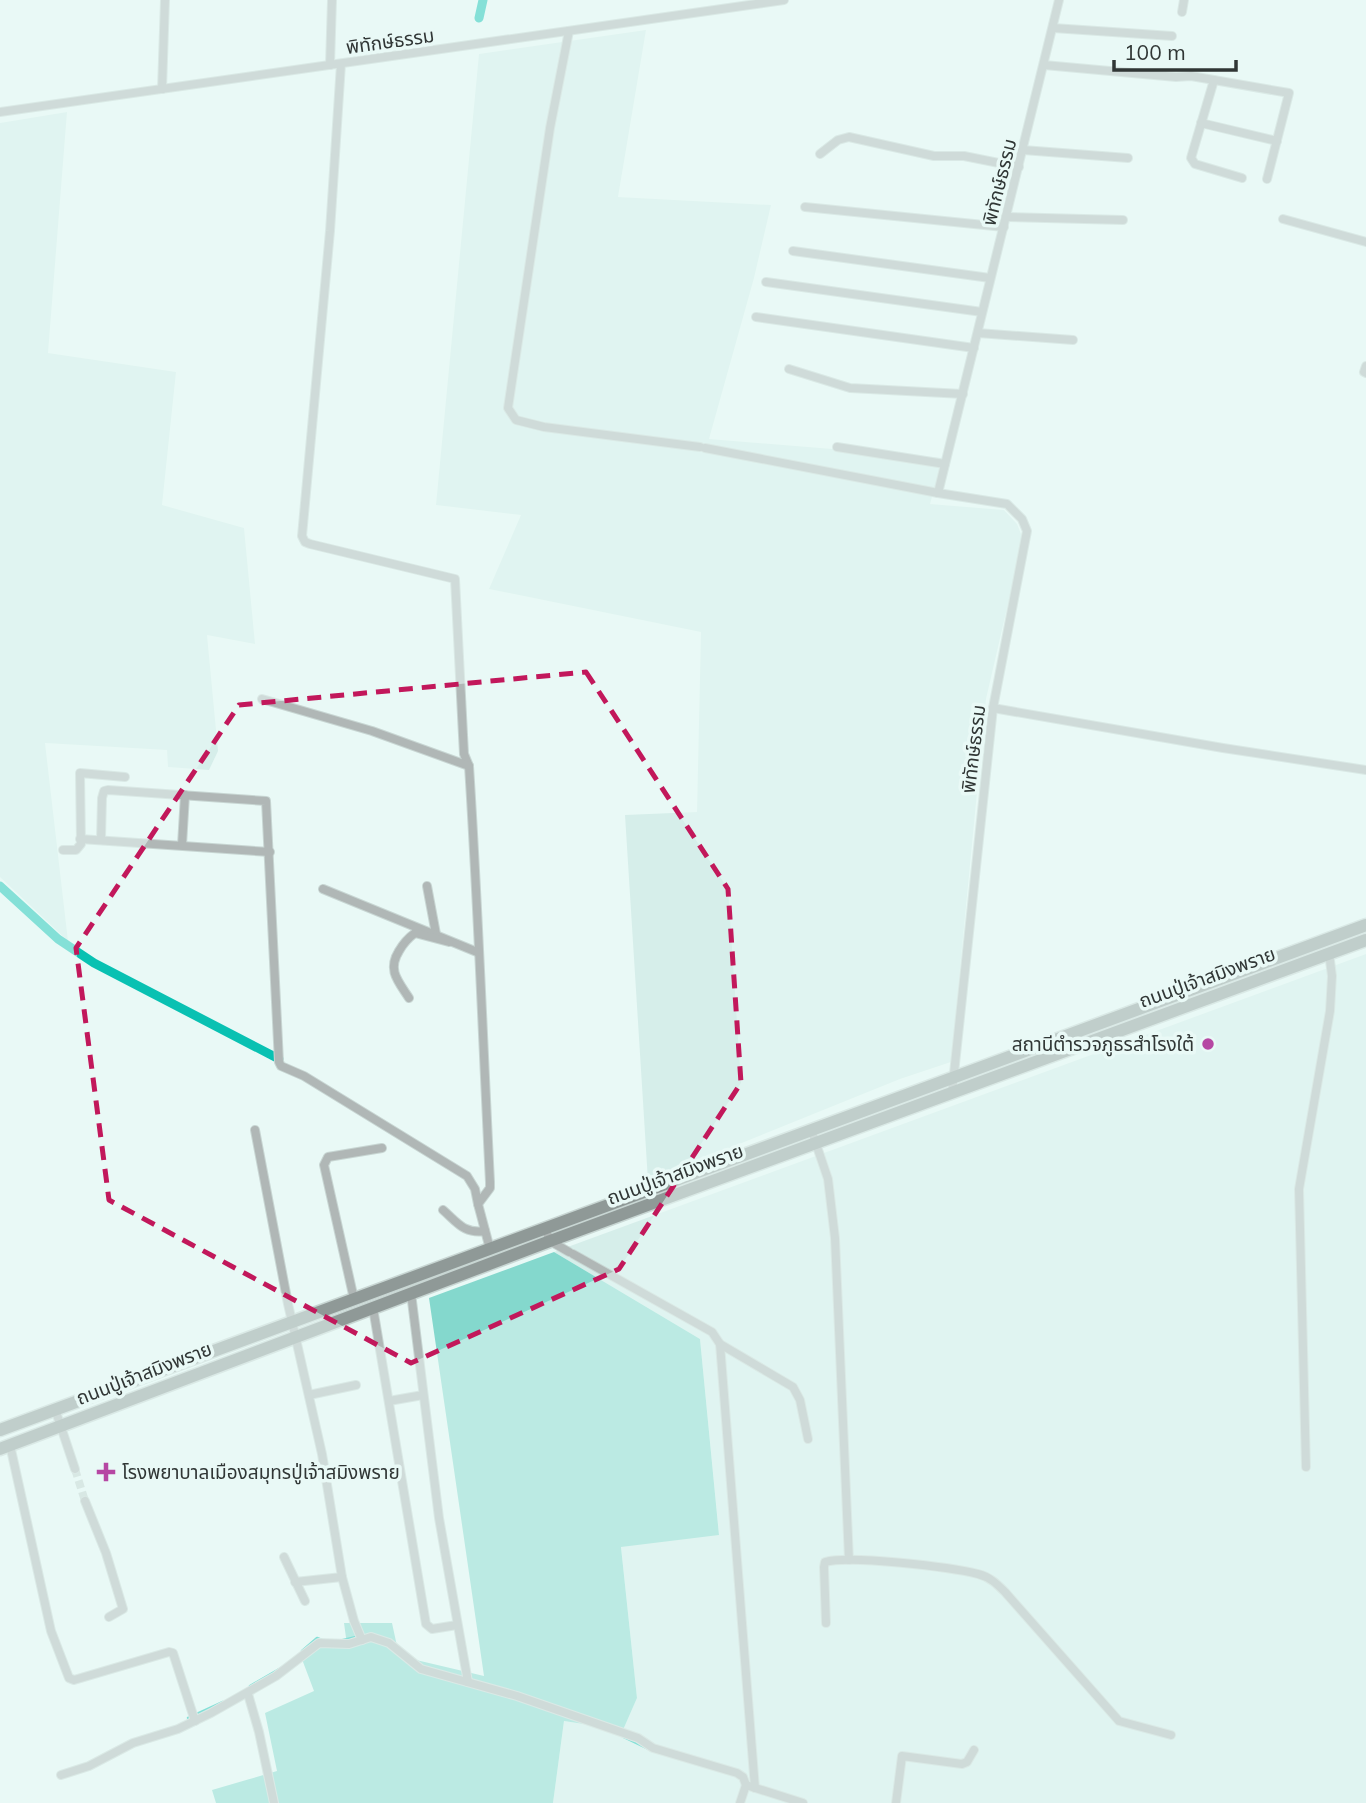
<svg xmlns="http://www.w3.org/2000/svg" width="1366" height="1803" font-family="Mulish,'Noto Sans Thai',sans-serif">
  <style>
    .built { fill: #d6eeea }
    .green { fill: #84d8cd }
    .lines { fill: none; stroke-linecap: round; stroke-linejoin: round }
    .stream { stroke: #09c1b2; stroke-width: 2.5 }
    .canal { stroke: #09c1b2; stroke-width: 9 }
    .street-tunnel { stroke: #c4d2cf; stroke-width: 8; stroke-dasharray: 8 4; stroke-linecap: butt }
    .street-casing { stroke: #c8d6d3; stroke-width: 10 }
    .secondary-casing { stroke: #c8d6d3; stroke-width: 15 }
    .street { stroke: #b0b7b6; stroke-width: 8 }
    .secondary { stroke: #8f9997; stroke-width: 12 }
    .marked { fill: none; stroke: #c2185b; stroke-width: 5; stroke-dasharray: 14 9; stroke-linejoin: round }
    .poi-dot { fill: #b647a3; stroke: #e9f9f6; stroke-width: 2.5 }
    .labels { text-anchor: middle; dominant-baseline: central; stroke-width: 7; stroke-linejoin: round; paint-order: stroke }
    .street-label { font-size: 19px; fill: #303635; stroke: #e9f9f6 }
    .poi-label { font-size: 19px; fill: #303635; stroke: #e9f9f6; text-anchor: end }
  </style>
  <rect width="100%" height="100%" fill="#e9f9f6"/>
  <g class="built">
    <polygon points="646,30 618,197 771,205 754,278 709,439 943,458 930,504 1004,510 1017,524 1023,539 986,699 951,1062 900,1079 648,1181 625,815 697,812 701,632 489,589 521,515 436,505 479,54"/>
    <polygon points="67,112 48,353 176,372 162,505 244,528 255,644 207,635 218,751 209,770 168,767 167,750 45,743 68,941 0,877 0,123"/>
    <polygon points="1366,954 1366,1803 553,1803 564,1721 623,1730 637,1698 621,1546 719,1534 700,1339 554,1252"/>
  </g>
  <polygon class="green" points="554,1252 700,1339 719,1535 621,1547 637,1698 623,1730 564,1721 553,1803 216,1803 212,1790 277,1771 265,1713 314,1691 300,1654 321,1647 347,1645 344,1623 392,1623 397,1646 412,1659 484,1676 429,1298"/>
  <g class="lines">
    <g class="stream">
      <polyline points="339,1641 360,1636"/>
      <polyline points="302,1651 317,1638 322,1640"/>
      <polyline points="250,1686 281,1668"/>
      <polyline points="188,1718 223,1702"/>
      <polyline points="624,1737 649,1749"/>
    </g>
    <g class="canal">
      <polyline points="479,18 483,0"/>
      <polyline points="0,886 58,939 94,963 279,1059"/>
    </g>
    <polyline class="street-tunnel" points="75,1469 85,1501"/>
    <defs>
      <g id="street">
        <polyline points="1182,12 1184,0"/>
        <polyline points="1053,28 1172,36"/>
        <polyline points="569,31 550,128 508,408 516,420 544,427 700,447"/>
        <path d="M341,64L330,231L302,536L305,542L310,544L455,579L463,735L464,754L469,766C478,905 483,1044 490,1182V1188L478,1204L490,1249"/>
        <polyline points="330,65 332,0"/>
        <polyline points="1044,65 1176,77 1191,76 1289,93 1267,179"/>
        <polyline points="1214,80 1191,158 1195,164 1242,178"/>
        <polyline points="162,89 165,0"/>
        <polyline points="0,112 784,0"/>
        <polyline points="1201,123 1277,141"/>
        <polyline points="1023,150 1128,158"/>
        <polyline points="820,154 838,140 849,137 934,156 964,156 1019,167"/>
        <polyline points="805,207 1004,227"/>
        <polyline points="1007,217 1123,220"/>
        <polyline points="1283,219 1366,242"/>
        <polyline points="793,251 990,278"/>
        <polyline points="766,282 982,312"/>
        <polyline points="756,317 974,348"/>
        <polyline points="978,333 1073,340"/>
        <polyline points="1366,366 1364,372 1366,373"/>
        <polyline points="789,369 850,388 963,394"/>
        <polyline points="837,447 945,464"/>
        <polyline points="705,448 938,493"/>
        <polyline points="262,699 372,731 469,766"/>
        <polyline points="993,708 1223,748 1366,770"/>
        <polyline points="80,839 270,852"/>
        <polyline points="101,839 102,798 104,791 108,790 266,801 279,1062 281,1066 304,1076 467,1176 475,1189 478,1204"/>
        <polyline points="182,845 185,795"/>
        <polyline points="63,850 76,850 81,844 80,773 125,777"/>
        <polyline points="427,886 436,934"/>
        <polyline points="323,889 477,952"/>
        <path d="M409,998C398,981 387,970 399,951C403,944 408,938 415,933L449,942"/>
        <polyline points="952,1092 993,708 1027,531 1022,519 1007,504 938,493 1059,0"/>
        <polyline points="811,1129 828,1179 835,1238 849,1560"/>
        <polyline points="255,1130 288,1304 322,1454 342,1577 295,1582"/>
        <path d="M443,1210C458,1223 464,1234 485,1231"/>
        <polyline points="545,1228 550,1241 569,1252"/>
        <polyline points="573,1254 712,1332 720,1344 755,1788"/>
        <polyline points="411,1293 439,1518 468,1682"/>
        <polyline points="354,1299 324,1165 328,1157 382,1148"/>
        <polyline points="373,1308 426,1624 432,1629 457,1625"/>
        <polyline points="720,1344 793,1387 800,1400 808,1439"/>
        <polyline points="309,1395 356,1385"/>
        <polyline points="389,1401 423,1395"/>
        <polyline points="55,1409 75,1469"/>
        <polyline points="10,1445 51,1631 69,1678 74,1680 169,1652 173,1653 195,1721"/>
        <polyline points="1306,1467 1299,1189 1330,1011 1332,976 1329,953"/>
        <polyline points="85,1501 106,1553 123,1609 109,1617"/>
        <polyline points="284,1557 305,1601"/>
        <polyline points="342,1577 354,1621 362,1640"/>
        <path d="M826,1623L824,1567L825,1562C851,1555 950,1567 978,1574C990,1577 997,1584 1005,1592L1119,1721L1171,1735"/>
        <polyline points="248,1694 259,1732 274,1803"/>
        <polyline points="61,1775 89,1766 133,1743 178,1729 211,1713 276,1676 319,1643 349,1644 371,1637 389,1643 421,1669 517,1696 638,1738 653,1748 737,1773 743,1777 746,1785"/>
        <polyline points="740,1803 746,1785 803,1803"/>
        <polyline points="896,1803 902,1756 962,1764 967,1762 974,1750"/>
      </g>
      <g id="secondary">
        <polyline points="0,1430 1366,925"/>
        <polyline points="0,1449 550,1241 1366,940"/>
      </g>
    </defs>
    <use href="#street" class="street-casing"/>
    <use href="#secondary" class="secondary-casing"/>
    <use href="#street" class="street"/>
    <use href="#secondary" class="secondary"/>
  </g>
  <path d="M0 0H1366V1803H0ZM586,672L728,889L741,1083L619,1269L411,1363L109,1200L76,948L239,705Z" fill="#e9f9f6" fill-opacity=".55" fill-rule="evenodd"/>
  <path class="marked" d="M586,672L728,889L741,1083L619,1269L411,1363L109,1200L76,948L239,705Z"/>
  <g class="poi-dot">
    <circle cx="1208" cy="1044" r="7"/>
    <path d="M102.5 1461.5h7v7h7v7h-7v7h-7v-7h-7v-7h7z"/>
  </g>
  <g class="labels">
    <g class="street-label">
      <text transform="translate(390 41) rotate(-8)">พิทักษ์ธรรม</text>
      <text transform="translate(999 182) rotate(-76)">พิทักษ์ธรรม</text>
      <text transform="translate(973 749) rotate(-83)">พิทักษ์ธรรม</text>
      <text transform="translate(1207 977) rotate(-20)">ถนนปู่เจ้าสมิงพราย</text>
      <text transform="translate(675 1174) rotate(-20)">ถนนปู่เจ้าสมิงพราย</text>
      <text transform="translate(144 1373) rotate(-21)">ถนนปู่เจ้าสมิงพราย</text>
    </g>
    <g class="poi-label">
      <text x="1194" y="1044">สถานีตำรวจภูธรสำโรงใต้</text>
      <text x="122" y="1472" text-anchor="start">โรงพยาบาลเมืองสมุทรปู่เจ้าสมิงพราย</text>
    </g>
  </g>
  <path d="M1114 60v10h122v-10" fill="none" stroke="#303635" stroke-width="3.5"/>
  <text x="1124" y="60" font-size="21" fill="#303635" stroke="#e9f9f6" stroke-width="5" paint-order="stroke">100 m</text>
</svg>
